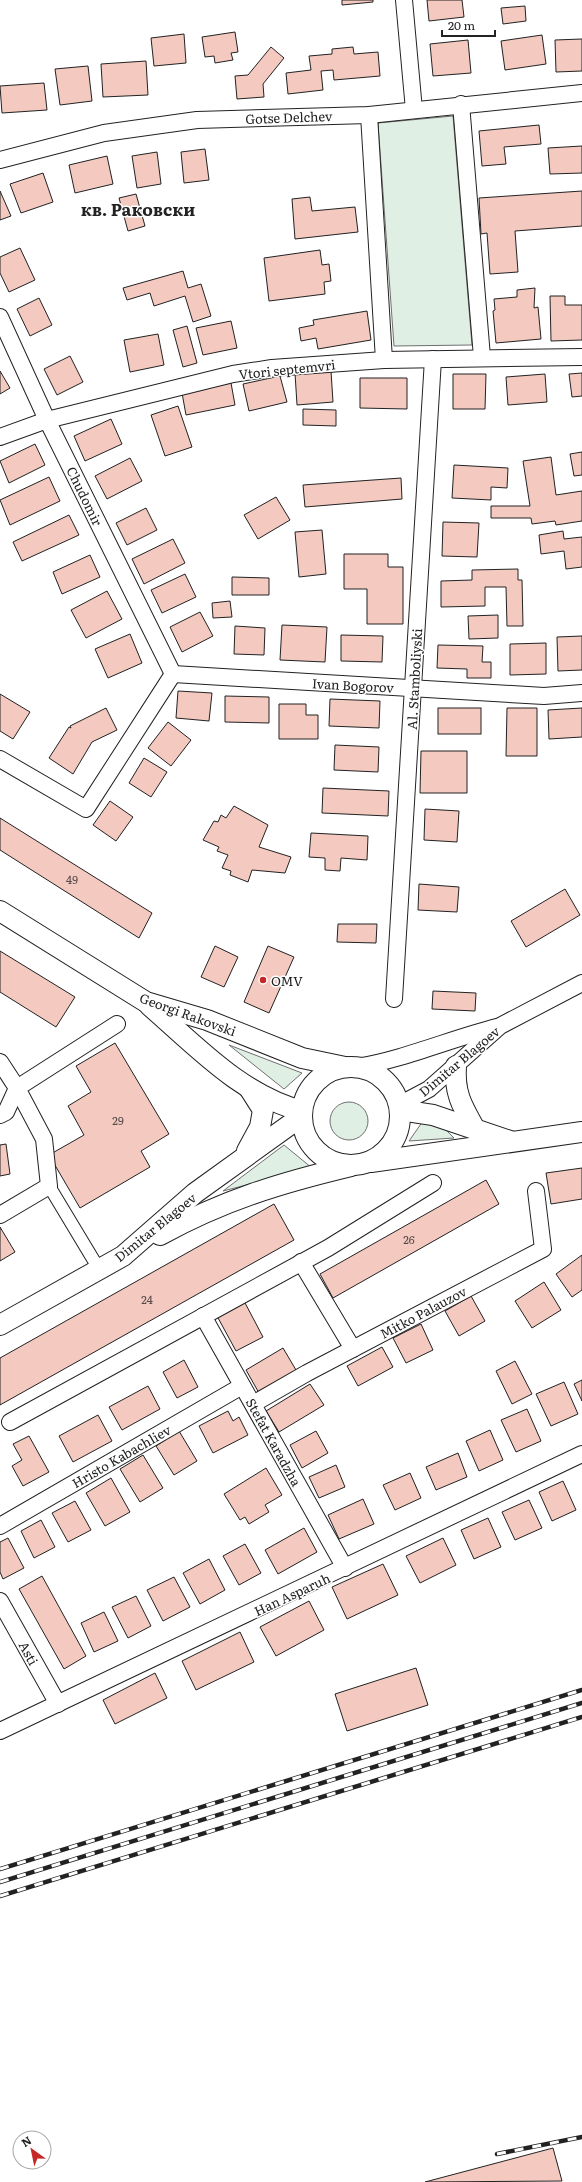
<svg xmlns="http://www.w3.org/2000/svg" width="582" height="2182" font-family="Literata,serif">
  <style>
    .green { fill: #e0efe3; stroke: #6f6f6f }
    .building { fill: #f3c9c0; stroke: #222 }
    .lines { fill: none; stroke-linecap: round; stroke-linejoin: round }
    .pedestrian-casing { stroke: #222; stroke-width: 14 }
    .minor-casing { stroke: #222; stroke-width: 18 }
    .tertiary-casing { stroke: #222; stroke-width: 22 }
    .pedestrian { stroke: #fff; stroke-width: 12 }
    .minor { stroke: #fff; stroke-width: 16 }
    .tertiary { stroke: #fff; stroke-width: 20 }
    .rail-casing { stroke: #222; stroke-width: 4.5 }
    .rail { stroke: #fff; stroke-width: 3; stroke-dasharray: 9; stroke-linecap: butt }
    .poi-dot { fill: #c62828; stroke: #fff; stroke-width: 1.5 }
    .labels { text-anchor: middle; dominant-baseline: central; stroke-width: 3; stroke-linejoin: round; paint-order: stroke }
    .number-label { font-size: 11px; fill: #564c4a }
    .street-label { font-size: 13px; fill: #222; stroke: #fff }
    .poi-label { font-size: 13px; fill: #222; stroke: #fff; text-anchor: start }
    .district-label { font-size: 17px; font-weight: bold; fill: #222; stroke: #fff }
  </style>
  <rect width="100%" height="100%" fill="#fff"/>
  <g class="green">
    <polygon points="453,116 472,345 394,346 378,123"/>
    <polygon points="229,1045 302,1073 284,1089"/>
    <circle cx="349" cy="1121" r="19"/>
    <polygon points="423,1121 444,1128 454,1138 409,1141"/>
    <polygon points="284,1145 312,1168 223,1191"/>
  </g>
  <g class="building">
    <polygon points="342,0 373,0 373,2 342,5"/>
    <polygon points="427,0 462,0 464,17 429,21"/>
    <polygon points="525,6 526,21 503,24 501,8"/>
    <polygon points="235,32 238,52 231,53 233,60 215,63 214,56 205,57 202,37"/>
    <polygon points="184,34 186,63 154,66 151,38"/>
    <polygon points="542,35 546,64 505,70 501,41"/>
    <polygon points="582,39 582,71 556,72 555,40"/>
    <polygon points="468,40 471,73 433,76 430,44"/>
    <polygon points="271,47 284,58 263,84 264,97 237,99 235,76 248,75"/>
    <polygon points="353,47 354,54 378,52 380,76 334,80 333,70 321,71 323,90 288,94 286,73 311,70 309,56 332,54 332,49"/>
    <polygon points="146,61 148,95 103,97 101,64"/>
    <polygon points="88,66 92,101 60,105 55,69"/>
    <polygon points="44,83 47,110 2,113 0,86"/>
    <polygon points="539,125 541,144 504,147 506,164 482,166 479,131"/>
    <polygon points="582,146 582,173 550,174 548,148"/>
    <polygon points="205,149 209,180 184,183 181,152"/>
    <polygon points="157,152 161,184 137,188 132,156"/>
    <polygon points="107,156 113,184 75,193 69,165"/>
    <polygon points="43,173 53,202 21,213 10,184"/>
    <polygon points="0,191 11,216 0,220"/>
    <polygon points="582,191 582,226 515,231 518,272 490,274 487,233 481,234 479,198"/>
    <polygon points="136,194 145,226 128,231 119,198"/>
    <polygon points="310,197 312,211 355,207 358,232 295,239 292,199"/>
    <polygon points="20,248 35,280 9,292 0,273 0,257"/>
    <polygon points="320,250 322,265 329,264 331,281 324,282 325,294 269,301 264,258"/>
    <polygon points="183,271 188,288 201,284 211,316 193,322 185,296 154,306 150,293 127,300 123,288"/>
    <polygon points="535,288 534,308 538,307 541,339 496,343 493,311 495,310 494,299 517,297 517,290"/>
    <polygon points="550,296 565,296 565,305 582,305 582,340 551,341"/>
    <polygon points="39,298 52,325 30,336 17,309"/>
    <polygon points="367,311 371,340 318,349 316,338 301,341 299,328 314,325 313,320"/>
    <polygon points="231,321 237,348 203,355 196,328"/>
    <polygon points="187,326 197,363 183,367 173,330"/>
    <polygon points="158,334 164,365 130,372 124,340"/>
    <polygon points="70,356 83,382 57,395 44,369"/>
    <polygon points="0,371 10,388 0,394"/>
    <polygon points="331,371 333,402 297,405 295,373"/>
    <polygon points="582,373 582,396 572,397 569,374"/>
    <polygon points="453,374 486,374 485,409 453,409"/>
    <polygon points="545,374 547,402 508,405 506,377"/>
    <polygon points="280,376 287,402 249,411 243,384"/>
    <polygon points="360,378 407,378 407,409 360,408"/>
    <polygon points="231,383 235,405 186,415 182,393"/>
    <polygon points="178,406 192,447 165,456 151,415"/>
    <polygon points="303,409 336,410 336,426 303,425"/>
    <polygon points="111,419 122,444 85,461 74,436"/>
    <polygon points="35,444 45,465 9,483 0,461"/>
    <polygon points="582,452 582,475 574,476 570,454"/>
    <polygon points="551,457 556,495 582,491 582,521 556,525 555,521 532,524 531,518 491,518 491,506 530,506 523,461"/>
    <polygon points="130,458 142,481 107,499 95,476"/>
    <polygon points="454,465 508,468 507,488 491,487 491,500 452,498"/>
    <polygon points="49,477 60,501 10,525 0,500"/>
    <polygon points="401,478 402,499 305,507 303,485"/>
    <polygon points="276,497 290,520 258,539 244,515"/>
    <polygon points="146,508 157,530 127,545 116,523"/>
    <polygon points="69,515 79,535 22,561 13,542"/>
    <polygon points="443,522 479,523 477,557 442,556"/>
    <polygon points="322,530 326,574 299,577 295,532"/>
    <polygon points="563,531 564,539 582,537 582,567 566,569 564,551 541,554 539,535"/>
    <polygon points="173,539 185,563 144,584 132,559"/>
    <polygon points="344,554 388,554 388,567 403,567 403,624 367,624 367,589 344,589"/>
    <polygon points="90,555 100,577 62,594 53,572"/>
    <polygon points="518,569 518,580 522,580 523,626 507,626 506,587 485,587 485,606 441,607 441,581 472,580 472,570"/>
    <polygon points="185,574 196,597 162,613 151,590"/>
    <polygon points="232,577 269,578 269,595 232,595"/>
    <polygon points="107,591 122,619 86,638 71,610"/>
    <polygon points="230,601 232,617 213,618 212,603"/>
    <polygon points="200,612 213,636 182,652 170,627"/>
    <polygon points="498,615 498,638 469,639 468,616"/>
    <polygon points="282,625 327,627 325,662 280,660"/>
    <polygon points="235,626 265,628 264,655 234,654"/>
    <polygon points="130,634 142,663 108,678 95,649"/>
    <polygon points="341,635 383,636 382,662 341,661"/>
    <polygon points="582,636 582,670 558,671 557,637"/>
    <polygon points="546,643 546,674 510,675 510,644"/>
    <polygon points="438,645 483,646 482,662 491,662 491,678 467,678 467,669 437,668"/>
    <polygon points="178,691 212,693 209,721 176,718"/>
    <polygon points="0,694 30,712 13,739 0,731"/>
    <polygon points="225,696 269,697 269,723 225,722"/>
    <polygon points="330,699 380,701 379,728 329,726"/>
    <polygon points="279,704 306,704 306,715 318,715 318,739 279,739"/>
    <polygon points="106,708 117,730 92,742 73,774 49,758 69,727 71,728 70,726"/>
    <rect x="438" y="708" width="43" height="26"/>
    <polygon points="507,708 537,708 537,756 506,756"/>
    <polygon points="582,708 582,737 549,739 548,710"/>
    <polygon points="168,722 191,740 171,766 148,748"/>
    <polygon points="335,745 379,747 378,772 334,770"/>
    <polygon points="421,751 467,751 467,793 420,793"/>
    <polygon points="144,758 167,772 151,797 129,783"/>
    <polygon points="323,788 389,791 388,816 322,813"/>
    <polygon points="110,801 133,817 116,841 93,825"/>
    <polygon points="234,806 268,825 259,847 291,857 285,873 252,870 248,882 230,875 231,871 222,868 228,855 217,851 219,847 203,840 214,821 218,822 221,815 226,818"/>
    <polygon points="425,809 459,811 457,842 424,840"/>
    <polygon points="0,818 152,913 139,938 0,850"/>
    <polygon points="311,833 368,836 367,860 341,858 340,871 325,870 325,858 309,857"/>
    <polygon points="419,884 459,887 457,912 418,910"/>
    <polygon points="565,889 580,915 526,947 511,921"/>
    <polygon points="338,924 377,924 376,943 337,942"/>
    <polygon points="215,946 238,957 224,987 201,977"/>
    <polygon points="268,946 294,957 269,1013 244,1002"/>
    <polygon points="0,951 75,997 56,1027 0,992"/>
    <polygon points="433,991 476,993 475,1011 432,1009"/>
    <polygon points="115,1043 169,1134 141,1151 150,1167 80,1208 49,1155 84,1135 68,1106 91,1092 76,1066"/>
    <polygon points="6,1144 10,1174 0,1176 0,1145"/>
    <polygon points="582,1168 582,1199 551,1204 546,1173"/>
    <polygon points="486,1180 499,1204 333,1298 320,1274"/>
    <polygon points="274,1204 294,1240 0,1405 0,1358"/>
    <polygon points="0,1227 15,1252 0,1261"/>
    <polygon points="582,1255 582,1290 572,1297 556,1274"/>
    <polygon points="544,1282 561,1310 532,1328 515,1301"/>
    <polygon points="471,1296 485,1321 459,1336 445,1311"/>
    <polygon points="244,1301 263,1337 236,1351 217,1316"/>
    <polygon points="421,1324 433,1350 406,1363 393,1338"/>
    <polygon points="382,1347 393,1367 358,1386 347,1366"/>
    <polygon points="283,1348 296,1370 259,1393 246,1370"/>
    <polygon points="184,1360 198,1387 177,1398 163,1372"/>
    <polygon points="515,1361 532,1394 512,1404 496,1371"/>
    <polygon points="582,1380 582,1401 574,1384"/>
    <polygon points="564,1382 578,1414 551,1426 536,1394"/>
    <polygon points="310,1384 324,1405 279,1432 266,1411"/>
    <polygon points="148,1386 160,1409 122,1430 109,1407"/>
    <polygon points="527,1409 541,1441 516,1452 501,1420"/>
    <polygon points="228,1411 233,1421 239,1417 248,1435 213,1453 199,1426"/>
    <polygon points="98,1415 112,1441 73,1462 59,1436"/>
    <polygon points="490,1430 503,1460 479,1471 466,1441"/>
    <polygon points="179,1431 197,1461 174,1475 156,1446"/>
    <polygon points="316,1431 328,1453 302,1468 290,1445"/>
    <polygon points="29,1436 49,1472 23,1486 12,1466 22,1460 13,1444"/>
    <polygon points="458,1453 467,1477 436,1490 426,1467"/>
    <polygon points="143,1455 163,1488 140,1502 120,1469"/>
    <polygon points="336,1465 345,1487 319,1498 309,1477"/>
    <polygon points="266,1468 282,1495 265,1505 269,1512 249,1524 245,1517 240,1520 224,1494"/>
    <polygon points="410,1473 421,1498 395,1510 383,1485"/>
    <polygon points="111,1478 130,1512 105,1526 86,1493"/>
    <polygon points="563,1481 576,1510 552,1521 539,1492"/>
    <polygon points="363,1499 374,1524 339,1539 328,1515"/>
    <polygon points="529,1500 542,1528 515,1540 502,1512"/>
    <polygon points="75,1501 91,1530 68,1542 52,1513"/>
    <polygon points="488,1518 501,1547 474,1559 461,1530"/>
    <polygon points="41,1520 55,1547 34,1558 21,1531"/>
    <polygon points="304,1528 317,1552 278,1574 265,1550"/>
    <polygon points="8,1538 24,1568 3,1579 0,1572 0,1542"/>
    <polygon points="443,1538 456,1565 420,1583 406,1556"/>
    <polygon points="245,1544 261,1573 239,1585 223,1556"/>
    <polygon points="209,1559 225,1590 200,1604 183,1573"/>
    <polygon points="383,1564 398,1595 347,1619 332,1587"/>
    <polygon points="42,1576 86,1656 64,1669 19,1589"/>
    <polygon points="174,1577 190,1607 163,1621 147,1590"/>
    <polygon points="136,1596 151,1626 128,1638 112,1607"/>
    <polygon points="309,1601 324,1630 276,1656 260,1627"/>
    <polygon points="104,1612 118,1641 94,1652 81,1623"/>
    <polygon points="240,1632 254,1662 196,1690 182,1661"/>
    <polygon points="416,1668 428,1705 347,1731 335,1694"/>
    <polygon points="155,1673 167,1698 115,1724 103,1700"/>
    <polygon points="553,2148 562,2181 425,2182"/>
  </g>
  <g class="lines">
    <defs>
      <polyline id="pedestrian" points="49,1186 99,1269"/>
      <g id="minor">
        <polyline points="404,0 414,110"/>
        <polyline points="461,104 482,357"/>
        <polyline points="369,115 384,360"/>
        <polyline points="0,160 104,133 197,120 369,115 582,93"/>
        <polyline points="0,317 47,420 173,674"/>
        <polyline points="0,437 47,420 233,374 272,368 384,360 582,357"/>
        <polyline points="173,674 544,696 582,693"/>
        <polyline points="0,759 86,809 173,674"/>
        <polyline points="394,999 433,359"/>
        <polyline points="0,1062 17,1088 6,1112 0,1115"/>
        <path d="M357,1067C405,1059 450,1039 497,1027"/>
        <polyline points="399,1105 429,1089 500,1026 582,983"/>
        <polyline points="0,1215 49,1186 44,1139 17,1088 117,1024"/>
        <polyline points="301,1262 353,1349"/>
        <polyline points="203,1316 345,1568"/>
        <polyline points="253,1404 307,1373 543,1249 536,1191"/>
        <polyline points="10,1422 328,1248 433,1183"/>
        <polyline points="0,1526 242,1386"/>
        <polyline points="0,1601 58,1704"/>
        <polyline points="0,1731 582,1454"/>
      </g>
      <g id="tertiary">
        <polyline points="0,911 146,1002 207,1020 302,1058 345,1067"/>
        <path d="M150,1006C195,1045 242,1096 302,1111"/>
        <path d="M456,1066C454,1093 462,1106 475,1129"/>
        <circle cx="351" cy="1116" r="49"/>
        <polyline points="400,1110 433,1115 510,1141"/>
        <polyline points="247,1151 260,1127 263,1110 249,1088"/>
        <polyline points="371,1162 582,1132"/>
        <path d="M160,1235C224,1200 280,1183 351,1166"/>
        <polyline points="0,1325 123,1256 195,1193 302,1116"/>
      </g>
    </defs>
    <use href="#pedestrian" class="pedestrian-casing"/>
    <use href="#minor" class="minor-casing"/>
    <use href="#tertiary" class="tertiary-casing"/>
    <use href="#pedestrian" class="pedestrian"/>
    <use href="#minor" class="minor"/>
    <use href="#tertiary" class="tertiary"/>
    <defs>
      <g id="rail">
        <polyline points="0,1869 582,1690"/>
        <polyline points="0,1882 582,1703"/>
        <polyline points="0,1896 582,1717"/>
        <polyline points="497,2154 582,2137"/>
      </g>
    </defs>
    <use href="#rail" class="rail-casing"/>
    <use href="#rail" class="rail"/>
  </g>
  <circle class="poi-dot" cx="263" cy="980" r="4"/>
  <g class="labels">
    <g class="number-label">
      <text x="72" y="879">49</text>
      <text x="118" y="1120">29</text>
      <text x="409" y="1239">26</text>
      <text x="147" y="1299">24</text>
    </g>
    <g class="street-label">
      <text transform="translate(289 117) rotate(-2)">Gotse Delchev</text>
      <text transform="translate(287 369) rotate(-6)">Vtori septemvri</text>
      <text transform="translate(85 496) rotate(64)">Chudomir</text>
      <text transform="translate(414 679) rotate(-87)">Al. Stamboliyski</text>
      <text transform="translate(353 685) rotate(3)">Ivan Bogorov</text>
      <text transform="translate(188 1014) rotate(20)">Georgi Rakovski</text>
      <text transform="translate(459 1061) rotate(-40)">Dimitar Blagoev</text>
      <text transform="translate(155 1227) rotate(-39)">Dimitar Blagoev</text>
      <text transform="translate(423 1312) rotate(-28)">Mitko Palauzov</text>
      <text transform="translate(274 1442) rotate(61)">Stefat Karadzha</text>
      <text transform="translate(121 1456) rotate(-30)">Hristo Kabachliev</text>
      <text transform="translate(292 1594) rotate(-25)">Han Asparuh</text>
      <text transform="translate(29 1653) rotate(61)">Asti</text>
    </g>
    <g class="poi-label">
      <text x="271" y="980">OMV</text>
    </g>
    <g class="district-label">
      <text x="138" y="208">кв. Раковски</text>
    </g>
  </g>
  <g transform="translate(32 2150) rotate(327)"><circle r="19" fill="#ffffff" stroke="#a7a7a7"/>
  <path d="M0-3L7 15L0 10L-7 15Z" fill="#c62828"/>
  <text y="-6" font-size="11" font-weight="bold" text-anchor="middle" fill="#222222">N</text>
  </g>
  <path d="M442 30v6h53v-6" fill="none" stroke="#222222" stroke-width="2"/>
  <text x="448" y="30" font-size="12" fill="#222222" stroke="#ffffff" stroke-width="3" paint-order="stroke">20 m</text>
</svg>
